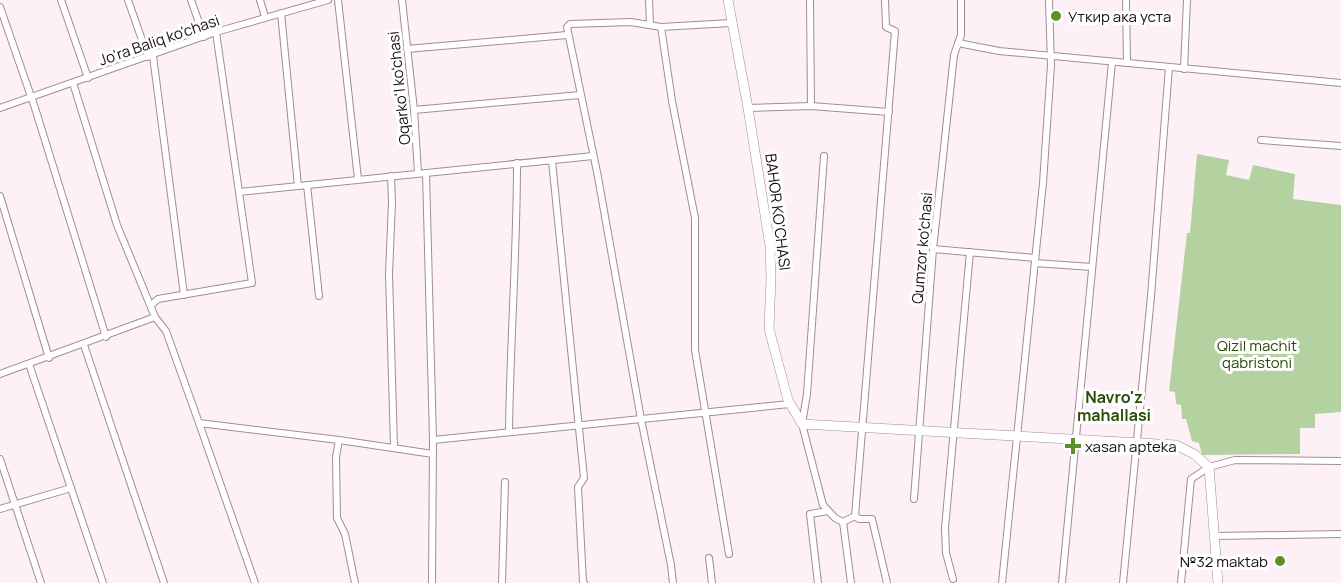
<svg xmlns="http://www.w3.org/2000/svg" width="1341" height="583" font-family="Manrope,sans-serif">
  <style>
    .green { fill: #b4d2a0 }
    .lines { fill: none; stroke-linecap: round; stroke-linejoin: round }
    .street-casing { stroke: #a58a98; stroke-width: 8 }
    .secondary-casing { stroke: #a58a98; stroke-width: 10 }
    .street { stroke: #fff; stroke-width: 6 }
    .secondary { stroke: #fff; stroke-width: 9 }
    .poi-dot { fill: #5b902a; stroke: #fff; stroke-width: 2 }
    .labels { text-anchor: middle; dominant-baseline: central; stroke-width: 6; stroke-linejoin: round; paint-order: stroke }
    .poi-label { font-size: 15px; fill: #180f14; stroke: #fff; text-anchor: start }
    .street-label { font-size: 15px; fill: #180f14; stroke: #fff }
    .park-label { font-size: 15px; fill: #2b4a0a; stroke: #fff }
    .neighbourhood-label { font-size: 16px; font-weight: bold; fill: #2b4c08; stroke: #fff }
  </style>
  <rect width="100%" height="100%" fill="#fdf1f7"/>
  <polygon class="green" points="1197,154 1229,160 1226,175 1249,180 1253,165 1295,174 1293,199 1341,205 1341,412 1315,414 1315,428 1300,428 1300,454 1202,455 1199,443 1192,441 1186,419 1182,419 1181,405 1176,404 1175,392 1169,391 1187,233 1190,233"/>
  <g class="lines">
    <defs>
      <g id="street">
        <polyline points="61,0 88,78"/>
        <polyline points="128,0 148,57"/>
        <polyline points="191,0 204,37"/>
        <polyline points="260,0 265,17"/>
        <polyline points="338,0 358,179"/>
        <polyline points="402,0 414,110 418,173"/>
        <polyline points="649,0 650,24"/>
        <polyline points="810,0 811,106"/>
        <polyline points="1126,0 1127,63"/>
        <polyline points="0,7 35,108 106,337"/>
        <polyline points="281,13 298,186"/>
        <polyline points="661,27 672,101 695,218 695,350 729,554"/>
        <polyline points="958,43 999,51 1341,83"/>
        <polyline points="407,49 567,35"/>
        <polyline points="153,56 184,295"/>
        <polyline points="1184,69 1187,0"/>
        <polyline points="73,83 117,225 155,317 166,331 199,423 339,440 433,454"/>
        <polyline points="0,108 216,32 328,0"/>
        <polyline points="748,108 811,106 889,112"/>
        <polyline points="414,110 580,95"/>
        <polyline points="1261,140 1341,146"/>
        <polyline points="824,156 807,394 802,424 823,505 835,518 843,522 855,516 859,519 872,519 887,583"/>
        <polyline points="552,161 584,478 578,487 583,582 584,583"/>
        <polyline points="426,173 433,440 432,583"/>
        <polyline points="391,176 392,202 389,274 394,447"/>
        <polyline points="307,185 319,296"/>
        <polyline points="239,192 593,156"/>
        <polyline points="0,196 49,358"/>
        <polyline points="933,249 1035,258"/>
        <polyline points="1035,263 1092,267"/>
        <polyline points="151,305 158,299 252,283 216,32"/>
        <polyline points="84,345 164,583"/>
        <polyline points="29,364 103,583"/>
        <polyline points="0,374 155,317"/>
        <polyline points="199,423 255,583"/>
        <path d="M509,432C510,343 517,253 517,163"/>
        <polyline points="339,440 336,457 337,518 345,534 355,583"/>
        <polyline points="433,440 790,404"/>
        <polyline points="0,459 41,583"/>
        <polyline points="914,499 933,249 954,55 961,35 961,0"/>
        <polyline points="0,509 71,488"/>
        <polyline points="855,516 895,31 886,27 885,0"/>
        <polyline points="843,522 851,583"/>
        <polyline points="1215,536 1341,534"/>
        <polyline points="709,558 712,583"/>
        <polyline points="953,579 946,553 945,528 970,252"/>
        <polyline points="502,583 505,482"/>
        <polyline points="673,583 671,565 641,419 598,177 567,27 570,24 631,22 661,27 731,23"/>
        <polyline points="818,583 810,514 828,511"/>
        <polyline points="1002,583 1043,183 1051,65 1049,0"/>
        <polyline points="1062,583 1112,62"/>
        <polyline points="1123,583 1151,296 1169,67"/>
        <polyline points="1181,583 1191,479 1209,467 1235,460 1341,461"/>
      </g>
      <polyline id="secondary" points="728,0 748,108 770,246 771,278 769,329 788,400 802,424 1176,445 1194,454 1209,467 1218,583"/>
    </defs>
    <use href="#street" class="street-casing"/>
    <use href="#secondary" class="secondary-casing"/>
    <use href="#street" class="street"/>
    <use href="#secondary" class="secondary"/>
  </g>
  <g class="poi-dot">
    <circle cx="1056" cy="16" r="6"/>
    <path d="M1070 437h6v6h6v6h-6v6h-6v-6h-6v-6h6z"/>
    <circle cx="1280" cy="561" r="6"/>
  </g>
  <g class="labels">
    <g class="poi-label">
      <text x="1068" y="16">Уткир ака уста</text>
      <text x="1085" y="446">xasan apteka</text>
      <text x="1268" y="561" text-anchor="end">№32 maktab</text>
    </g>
    <g class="street-label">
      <text transform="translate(159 40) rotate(-19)">Jo'ra Baliq ko'chasi</text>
      <text transform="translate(399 88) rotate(-96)">Oqarko'l ko'chasi</text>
      <text transform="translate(778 212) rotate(83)">BAHOR KO'CHASI</text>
      <text transform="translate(922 248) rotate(-85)">Qumzor ko'chasi</text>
    </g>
    <g class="park-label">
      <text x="1257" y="345">Qizil machit<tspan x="1257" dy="17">qabristoni</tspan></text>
    </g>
    <g class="neighbourhood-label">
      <text x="1114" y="397">Navro'z<tspan x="1114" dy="18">mahallasi</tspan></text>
    </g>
  </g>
</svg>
